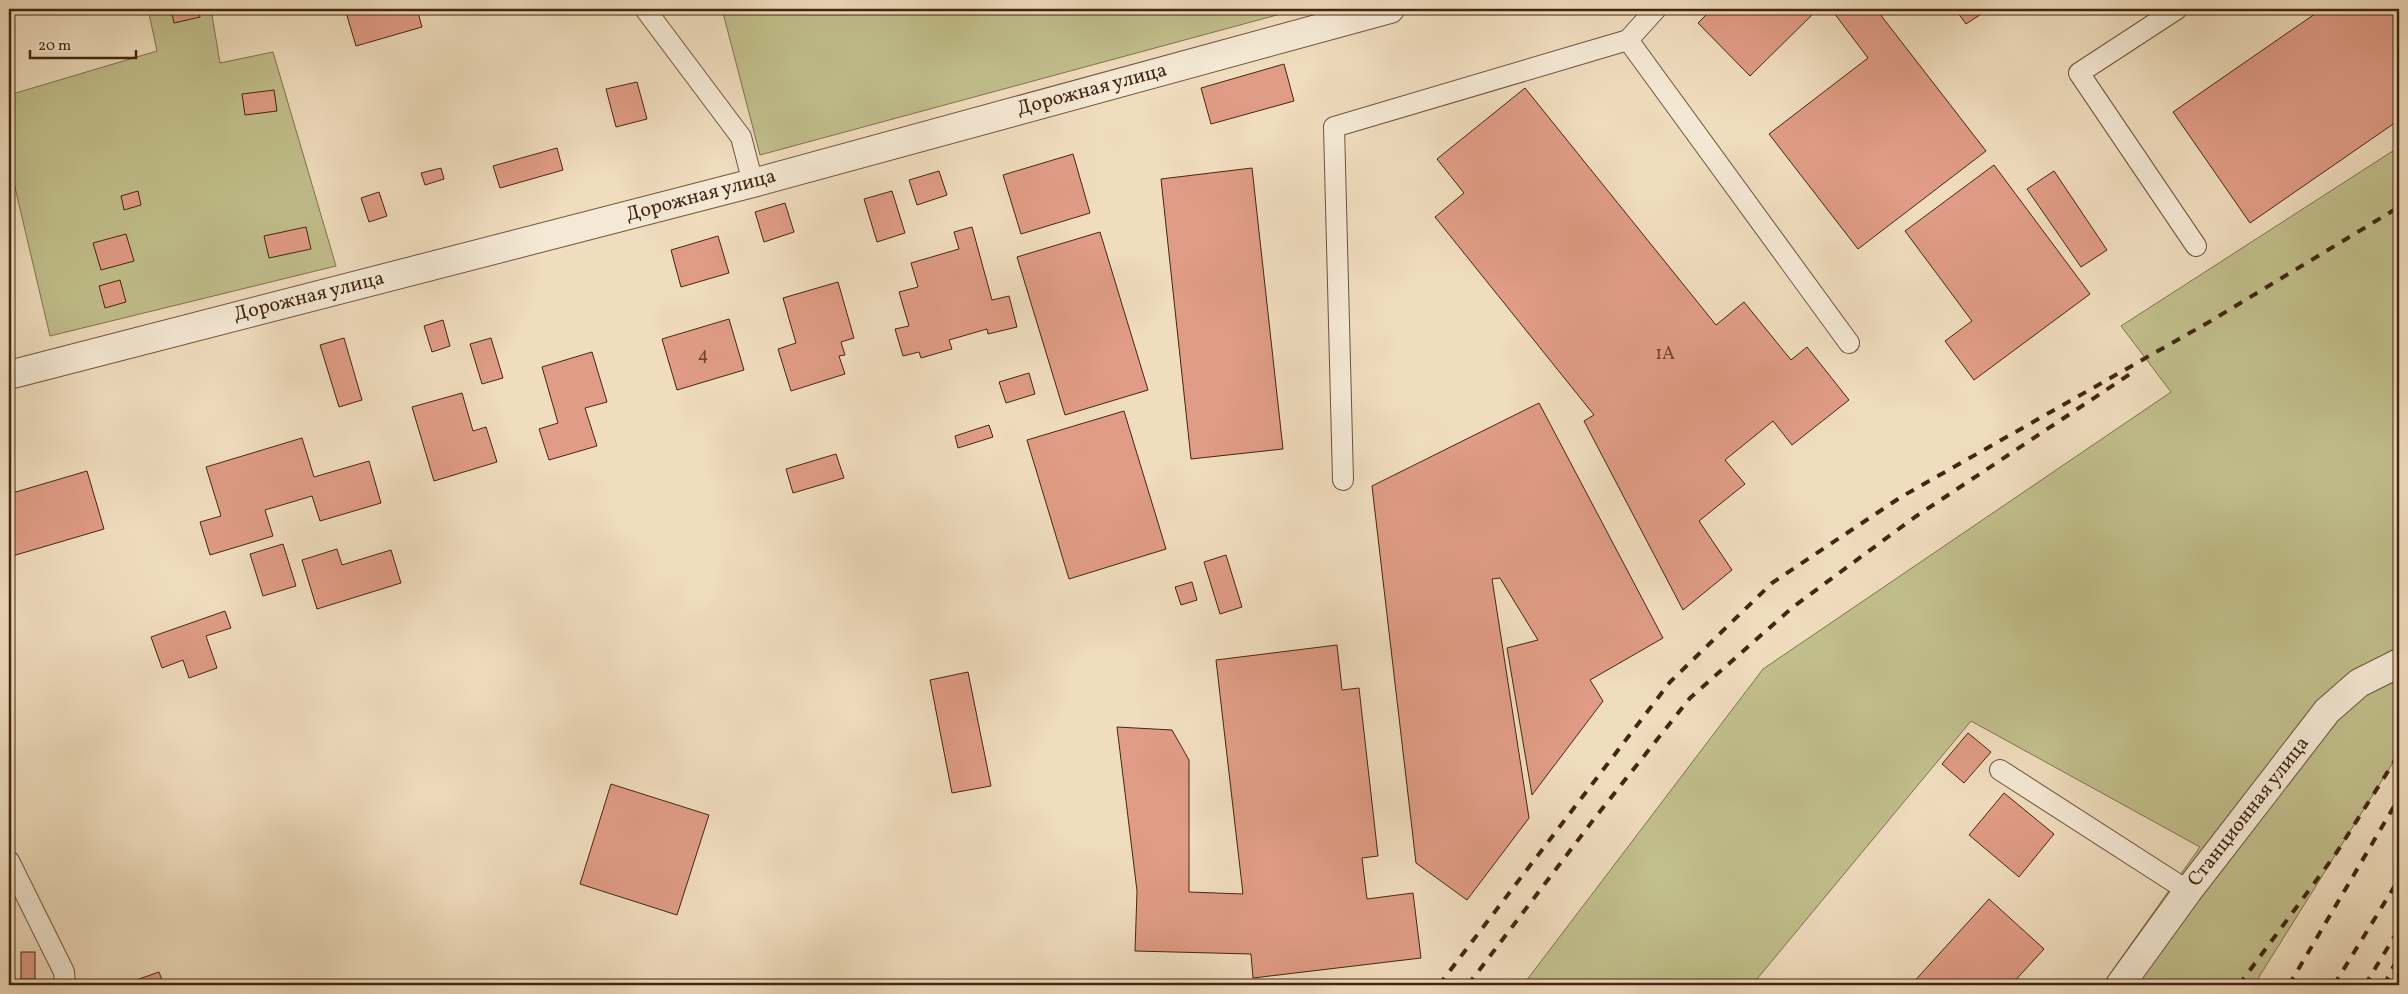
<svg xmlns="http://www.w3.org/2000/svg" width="2408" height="994" font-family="Vollkorn,serif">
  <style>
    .green { fill: #c1bf8c; stroke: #82724e }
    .building { fill: #e09c86; stroke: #442610 }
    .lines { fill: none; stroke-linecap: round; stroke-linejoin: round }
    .lane-casing { stroke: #6f543c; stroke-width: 22 }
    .street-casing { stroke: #6f543c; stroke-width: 30 }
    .lane { stroke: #f5e9d5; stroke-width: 20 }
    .street { stroke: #f5e9d5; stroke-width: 28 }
    .rail { stroke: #442610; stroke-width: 4; stroke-dasharray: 9 9; stroke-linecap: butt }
    .labels { text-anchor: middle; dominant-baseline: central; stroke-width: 4; stroke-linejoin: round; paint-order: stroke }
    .number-label { font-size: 18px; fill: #6b442e }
    .street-label { font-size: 20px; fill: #442610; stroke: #f5e9d5 }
  </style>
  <rect width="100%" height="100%" fill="#f0ddbe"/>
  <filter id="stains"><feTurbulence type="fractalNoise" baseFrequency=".004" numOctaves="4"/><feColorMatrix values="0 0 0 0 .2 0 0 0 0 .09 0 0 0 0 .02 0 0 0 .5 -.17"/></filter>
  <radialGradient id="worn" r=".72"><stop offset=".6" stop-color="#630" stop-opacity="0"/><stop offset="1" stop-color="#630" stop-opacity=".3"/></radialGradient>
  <g class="green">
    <polygon points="148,9 211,9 220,63 273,52 336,266 50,336 9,162 9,95 157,51"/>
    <polygon points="722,9 1299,9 760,155"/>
    <polygon points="2399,147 2399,753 2254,985 2102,985 2200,847 1971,721 1752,985 1523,985 1763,669 2171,392 2121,326"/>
  </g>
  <g class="building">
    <polygon points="171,9 198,9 200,17 174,23"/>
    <polygon points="345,9 417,9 422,27 356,46"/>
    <polygon points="1712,9 1818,9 1750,76 1698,23"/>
    <polygon points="1831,9 1876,9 1986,151 1858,249 1769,134 1868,58"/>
    <polygon points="1955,9 1989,9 1966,24"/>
    <polygon points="2322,9 2399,9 2399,120 2250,223 2173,112"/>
    <polygon points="1284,64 1294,101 1211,124 1201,88"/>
    <polygon points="637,82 647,119 616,127 606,89"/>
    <polygon points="1525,88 1716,325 1744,302 1791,360 1807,347 1849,400 1792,445 1773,421 1725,460 1745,484 1699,521 1732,570 1683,610 1584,421 1594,415 1435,217 1464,193 1437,159"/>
    <polygon points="274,90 277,111 245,115 242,94"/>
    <polygon points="557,148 563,170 500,188 493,166"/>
    <polygon points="1073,154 1090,213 1021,234 1003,175"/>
    <polygon points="1994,165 2090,294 1974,380 1945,341 1972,321 1905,231"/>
    <polygon points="441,168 444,179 425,185 421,173"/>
    <polygon points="1252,168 1283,449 1191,459 1161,179"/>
    <polygon points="939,171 947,195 917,205 909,180"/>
    <polygon points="2054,171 2107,250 2081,267 2027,189"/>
    <polygon points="138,191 141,205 124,210 121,196"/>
    <polygon points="892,191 905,233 877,242 864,199"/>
    <polygon points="379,192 387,216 369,222 361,198"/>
    <polygon points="785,203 794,232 764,242 755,212"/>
    <polygon points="306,227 311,249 269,258 264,236"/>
    <polygon points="972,227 992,300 1009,296 1017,327 988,334 987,329 949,340 952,349 921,358 919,352 903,356 895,329 909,326 899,292 918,287 911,263 959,249 954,232"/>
    <polygon points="1100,232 1148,390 1065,415 1017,257"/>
    <polygon points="126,234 134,261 101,270 93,243"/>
    <polygon points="718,236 729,273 681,287 671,250"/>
    <polygon points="120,280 126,302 105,308 99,286"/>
    <polygon points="838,282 854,338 841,342 845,355 839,356 845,374 791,391 778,349 796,343 783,298"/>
    <polygon points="729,319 744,370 677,390 662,339"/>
    <polygon points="443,320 450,346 432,352 424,326"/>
    <polygon points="344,338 362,400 339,407 320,345"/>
    <polygon points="491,338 503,378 482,384 470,344"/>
    <polygon points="592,352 607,402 585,408 597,446 549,460 539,429 558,423 542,367"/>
    <polygon points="1029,373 1035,394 1006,403 999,382"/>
    <polygon points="462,393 473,431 486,427 497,462 434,481 412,407"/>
    <polygon points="1539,403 1663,638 1590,680 1603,701 1532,795 1507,648 1538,640 1500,578 1492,579 1529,818 1467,900 1416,863 1372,486"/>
    <polygon points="1124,411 1166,549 1069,579 1027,440"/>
    <polygon points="989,425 993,437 958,448 955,436"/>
    <polygon points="302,438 314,477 369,461 381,503 320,521 312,496 265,510 273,536 210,555 200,522 221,516 206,467"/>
    <polygon points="836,454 844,478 793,493 786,469"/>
    <polygon points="87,471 104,529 9,557 9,494"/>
    <polygon points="283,544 296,586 263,596 250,554"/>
    <polygon points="337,549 342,565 391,550 401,583 317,609 302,560"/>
    <polygon points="1226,555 1242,607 1220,614 1204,562"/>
    <polygon points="1192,582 1197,600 1181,605 1175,587"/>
    <polygon points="225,611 231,628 206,636 217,668 189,678 183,660 162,668 151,637"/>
    <polygon points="1337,645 1342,690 1359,688 1378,856 1362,858 1367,899 1413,893 1421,958 1253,978 1251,954 1135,951 1137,891 1117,727 1172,730 1189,760 1189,892 1243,894 1216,660"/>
    <polygon points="968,672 991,786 952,793 930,680"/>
    <polygon points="1968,733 1991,752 1964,783 1942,764"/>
    <polygon points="611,784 709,815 677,915 580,884"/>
    <polygon points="2004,793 2054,834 2019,877 1969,835"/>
    <polygon points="1989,899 2044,949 2011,985 1911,985"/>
    <rect x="21" y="952" width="14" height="27"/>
    <polygon points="159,972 164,985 122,985"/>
  </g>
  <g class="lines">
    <defs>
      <g id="lane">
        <polyline points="645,9 741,137 753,183"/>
        <polyline points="2177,9 2079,73 2196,246"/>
        <polyline points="1628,40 1656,9"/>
        <polyline points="1343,480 1334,127 1628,40 1849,343"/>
        <polyline points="2000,770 2188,891"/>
        <polyline points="9,861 64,972 65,985"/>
      </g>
      <g id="street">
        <polyline points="9,375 753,183 1390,9"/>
        <polyline points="2120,985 2188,891 2327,711 2359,683 2399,663"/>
      </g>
    </defs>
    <use href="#lane" class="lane-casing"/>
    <use href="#street" class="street-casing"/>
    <use href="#lane" class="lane"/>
    <use href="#street" class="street"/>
    <g class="rail">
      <polyline points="1439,985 1670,682 1772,583 1901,497 2209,322 2399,207"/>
      <polyline points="1468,985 1594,819 1690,698 1793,607 1915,517 2130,374"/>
      <polyline points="2239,985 2335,855 2399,754"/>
      <polyline points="2289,985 2399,798"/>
      <polyline points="2334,985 2399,879"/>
      <polyline points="2365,985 2399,929"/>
      <polyline points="2384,985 2399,956"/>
    </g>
  </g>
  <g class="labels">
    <g class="number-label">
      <text x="1665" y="354">1А</text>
      <text x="703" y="355">4</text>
    </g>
    <g class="street-label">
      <text transform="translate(1092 90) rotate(-15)">Дорожная улица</text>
      <text transform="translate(701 196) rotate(-15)">Дорожная улица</text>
      <text transform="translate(309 297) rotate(-14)">Дорожная улица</text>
      <text transform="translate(2249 812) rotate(-52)">Станционная улица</text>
    </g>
  </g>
  <rect width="2408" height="994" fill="none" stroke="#f0ddbe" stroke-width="30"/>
  <rect x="10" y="10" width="2388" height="974" fill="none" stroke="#442610" stroke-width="2.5"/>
  <rect x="15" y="15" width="2378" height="964" fill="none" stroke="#442610"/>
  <path d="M30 50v8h106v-8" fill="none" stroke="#442610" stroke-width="2.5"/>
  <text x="38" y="50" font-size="15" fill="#442610" stroke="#f5e9d5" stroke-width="4" paint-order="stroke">20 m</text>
  <rect width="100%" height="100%" filter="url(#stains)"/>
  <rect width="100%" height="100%" fill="url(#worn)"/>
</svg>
